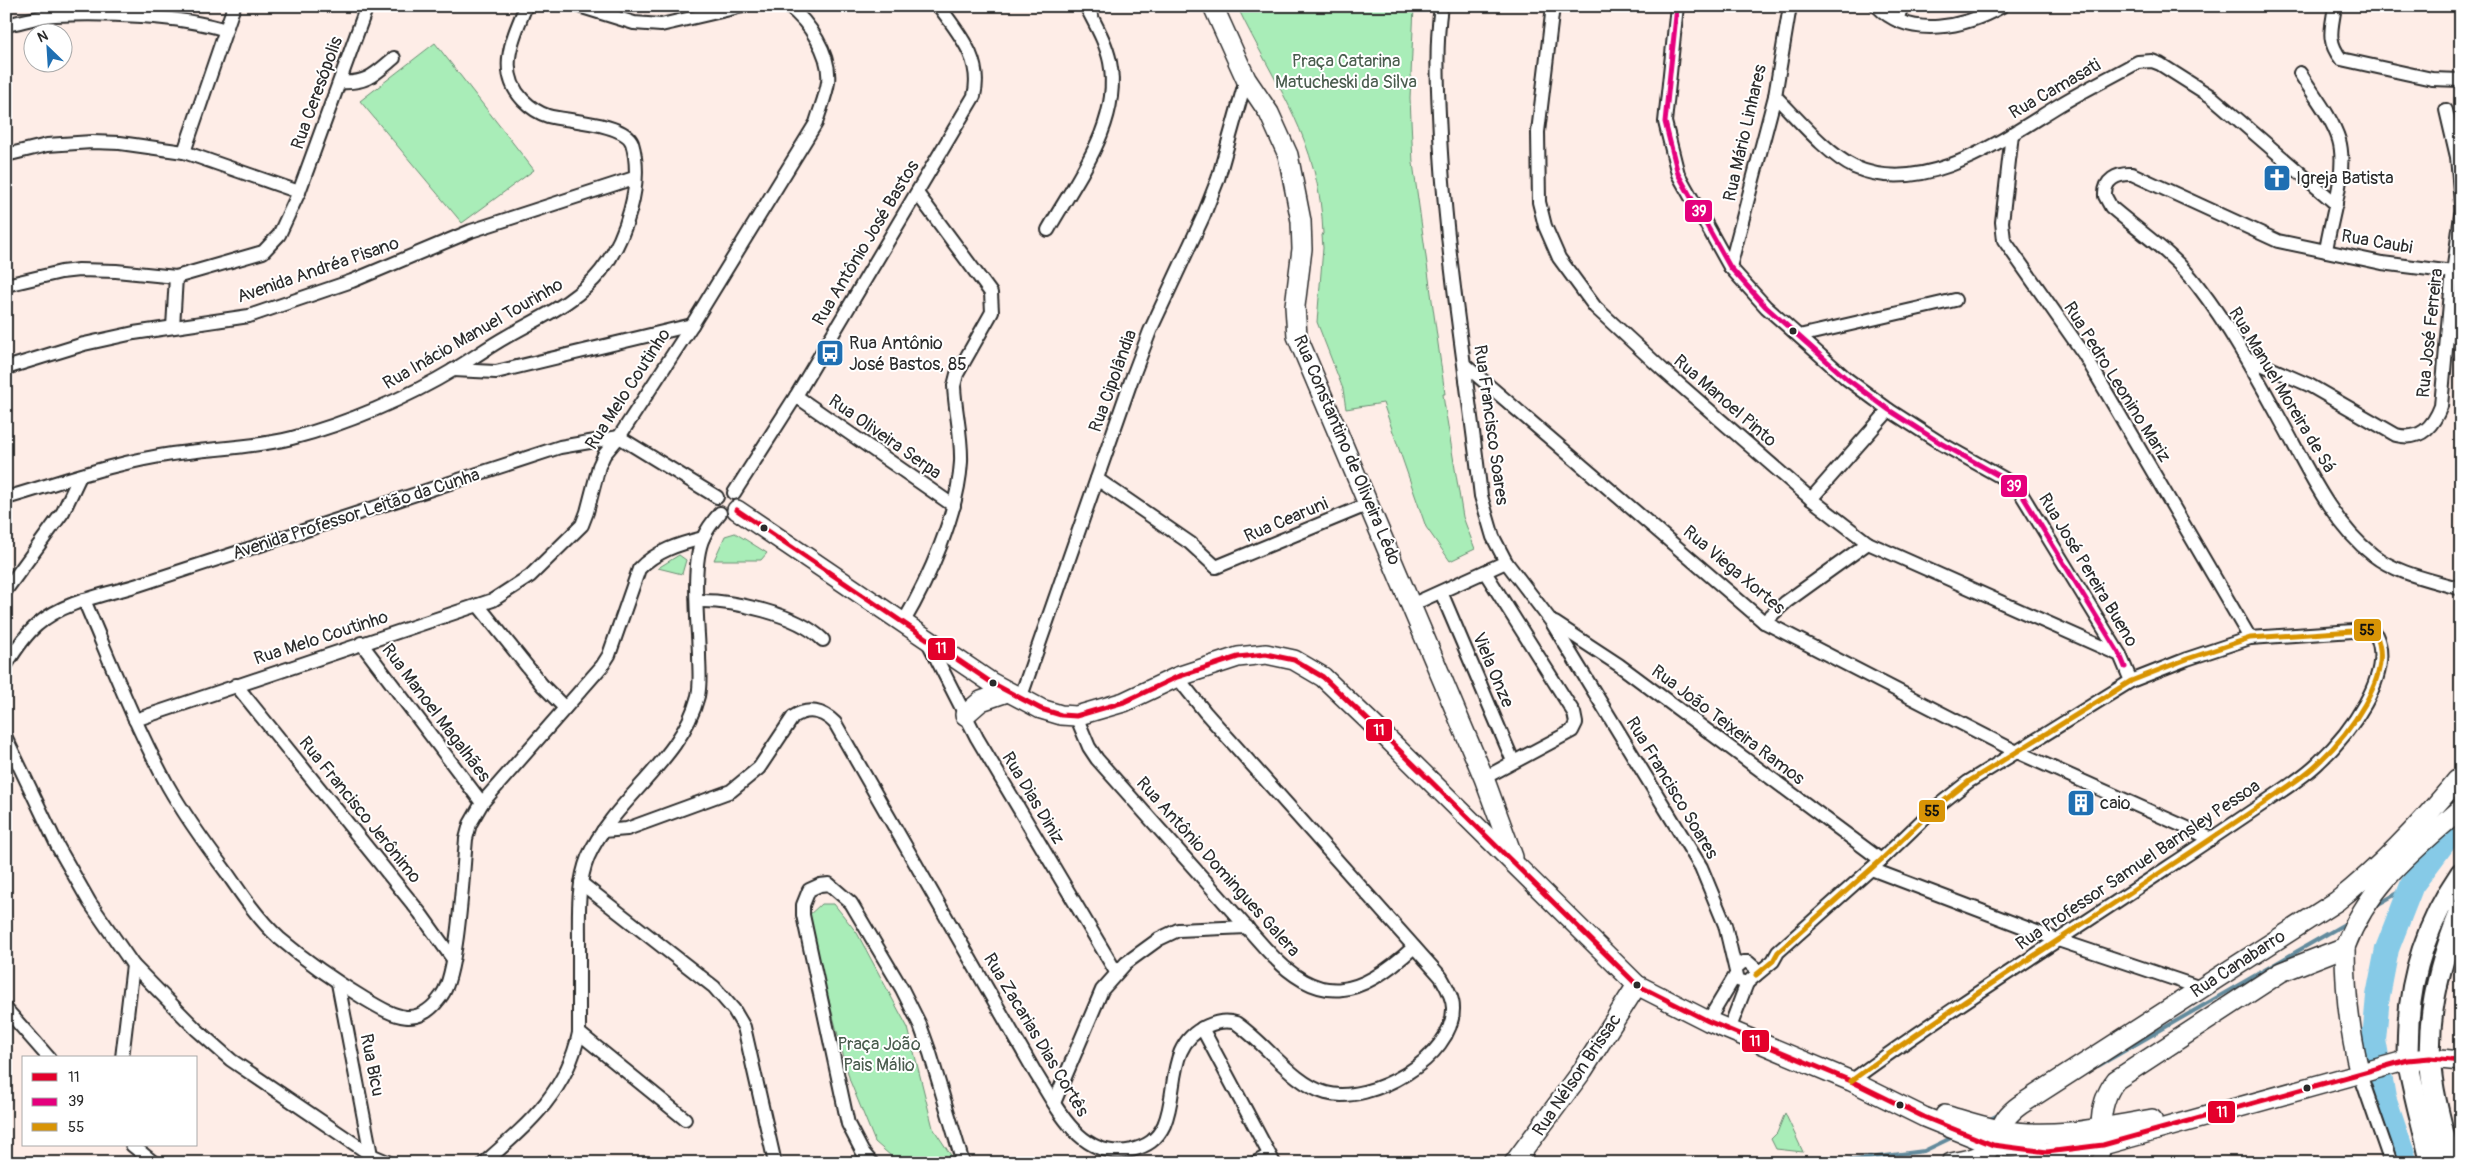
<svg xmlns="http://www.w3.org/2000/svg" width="2467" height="1169" font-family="Pangolin,sans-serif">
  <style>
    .green { fill: #a9edb8; stroke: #6a8c72 }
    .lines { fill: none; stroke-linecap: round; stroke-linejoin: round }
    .stream { stroke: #628a9c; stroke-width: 4 }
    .river { stroke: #86cae7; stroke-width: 24 }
    .street-casing { stroke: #2b2b2b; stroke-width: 16 }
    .secondary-casing { stroke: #2b2b2b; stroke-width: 22 }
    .primary-casing { stroke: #2b2b2b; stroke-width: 24 }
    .street { stroke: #fff; stroke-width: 12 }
    .secondary { stroke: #fff; stroke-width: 19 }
    .primary { stroke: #fff; stroke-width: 20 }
    .bus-1-casing { stroke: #fff; stroke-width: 9 }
    .bus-2-casing { stroke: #fff; stroke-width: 9 }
    .bus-3-casing { stroke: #fff; stroke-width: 9 }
    .bus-1 { stroke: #e4002b; stroke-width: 5 }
    .bus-2 { stroke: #e5007d; stroke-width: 5 }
    .bus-3 { stroke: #d89406; stroke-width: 5 }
    .bus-dot { fill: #2b2b2b; stroke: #fff; stroke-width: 2 }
    .labels { text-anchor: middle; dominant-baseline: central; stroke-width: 4; stroke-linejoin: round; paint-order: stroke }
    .park-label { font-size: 18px; fill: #4a5c4e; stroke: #fff }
    .street-label { font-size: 18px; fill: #2b2b2b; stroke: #fff }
    .poi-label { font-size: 18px; fill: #2b2b2b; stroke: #fff; text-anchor: start }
    .line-badge { stroke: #fff; stroke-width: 2 }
    .badge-label { font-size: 14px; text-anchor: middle; font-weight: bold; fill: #fff }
    .pale-badge-label { font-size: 14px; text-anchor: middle; font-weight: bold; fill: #111 }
  </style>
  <rect width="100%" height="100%" fill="#feede7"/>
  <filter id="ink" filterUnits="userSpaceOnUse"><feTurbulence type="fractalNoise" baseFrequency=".02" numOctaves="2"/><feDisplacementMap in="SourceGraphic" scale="10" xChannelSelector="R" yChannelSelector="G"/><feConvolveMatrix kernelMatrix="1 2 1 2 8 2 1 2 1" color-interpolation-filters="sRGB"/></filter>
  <g filter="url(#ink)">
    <g class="green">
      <path d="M1237,6H1414L1410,98L1413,163L1445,394H1443L1444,402L1463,517L1475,549L1450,561L1426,527L1383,403L1346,409L1343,389L1317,322L1323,248L1322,235L1323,234C1320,139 1276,88 1237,6Z"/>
      <polygon points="435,43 534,170 462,223 360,101"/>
      <polygon points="735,533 767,553 761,560 714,560 725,536"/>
      <polygon points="679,555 686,560 682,574 658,568"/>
      <polygon points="821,904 834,904 857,933 908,1028 933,1128 956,1163 899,1163 875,1142 850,1081 807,917"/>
      <polygon points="1785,1113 1803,1152 1776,1149 1771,1139 1777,1133"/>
    </g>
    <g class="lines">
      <g class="stream">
        <polyline points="2375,906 2412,885"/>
        <polyline points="2098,1066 2348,922"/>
        <polyline points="1988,1120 2002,1113"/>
        <polyline points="1831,1163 1924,1151 1955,1136"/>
      </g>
      <polyline class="river" points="2406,1163 2384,1098 2374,1040 2378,996 2387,949 2412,885 2447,838 2461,825"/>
      <defs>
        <g id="street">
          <polyline points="579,6 634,23 661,25 743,6"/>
          <path d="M1441,6C1435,49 1438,92 1440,135C1446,256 1467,376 1481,496L1493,537L1506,562L1551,621L1701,867L1725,925L1738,980L1747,983L1756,975V969L1748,962H1743L1736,968"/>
          <polyline points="1553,6 1538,132 1539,202 1545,226 1559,258 1595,307 1663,370 1811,499 1868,543 2120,655"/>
          <polyline points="1677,6 1665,122 1678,174 1730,267 1766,307 1847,379 1889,410 1942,444 2003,478 2019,490 2120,655 2131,681"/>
          <path d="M1877,6C1910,40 1966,27 2002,6"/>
          <path d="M2335,6C2332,28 2326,40 2341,59L2432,79L2461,80"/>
          <polyline points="1897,20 1902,6"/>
          <path d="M6,25C22,22 39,16 55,15C106,13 178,15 226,30"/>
          <path d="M2300,73C2312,93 2332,117 2339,140C2348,171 2330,220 2326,251L2278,241L2132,174C2117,173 2104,180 2105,196L2111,207C2140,232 2175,255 2198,286C2232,330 2258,379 2285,428C2309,472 2333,524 2373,555C2397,574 2432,580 2461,589"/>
          <path d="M340,82C367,84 375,74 394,58"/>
          <path d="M1775,96C1796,117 1828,155 1854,167C1925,198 2003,139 2061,104C2086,89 2113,76 2138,62L2152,61L2160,64L2212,97L2336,204"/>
          <polyline points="2446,110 2457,157 2461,203"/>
          <polyline points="2012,134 2002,222 2004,240 2084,354 2250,638"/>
          <polyline points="184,152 234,6"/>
          <polyline points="6,155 47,145 92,142 120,143 184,152 299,192"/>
          <path d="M1048,230C1076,180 1122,123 1110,62C1106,42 1095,24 1086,6"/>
          <polyline points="2326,251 2382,263 2453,272"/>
          <polyline points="1730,267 1775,96 1790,6"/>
          <polyline points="6,285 61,272 79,270 116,271 176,277 263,252 279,235 299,192 367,6"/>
          <polyline points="173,327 176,277"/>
          <polyline points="1799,336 1955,300"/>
          <path d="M2247,358L2309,385L2396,435C2420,441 2433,427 2441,406L2452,280L2461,215"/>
          <polyline points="1466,366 1764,622 2015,751 2212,839"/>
          <polyline points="6,368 84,344 134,333 249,316 352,281 471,231 634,178"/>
          <polyline points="453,370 496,372 692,325"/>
          <polyline points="796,396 954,506"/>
          <polyline points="1097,479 1190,543 1216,567 1369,504"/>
          <path d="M734,493L796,396L974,96C983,60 959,34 939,6"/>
          <path d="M6,498C61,482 116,462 172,454C212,448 253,448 292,438C346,424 407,398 455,369C472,359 488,347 506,337C539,318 577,302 601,271C626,239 644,183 632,143C625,123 566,121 548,116C538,113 530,107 523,100C496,72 513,37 526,6"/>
          <polyline points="1811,499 1889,410"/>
          <polyline points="6,590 63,512 80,476"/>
          <polyline points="1441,592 1513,761"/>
          <path d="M84,600C111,663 135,726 168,786C185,816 206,845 227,873C242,895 259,920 279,938C305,960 335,981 365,999C395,1017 418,1030 442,995C458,973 463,871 466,839L470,824L482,803L602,666L609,655L639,569C656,551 679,544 703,538"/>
          <path d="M697,601C733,600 797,614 823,640"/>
          <polyline points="478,605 542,685 565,708"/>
          <polyline points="1411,605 1506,562"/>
          <polyline points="1764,622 1786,602 1868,543"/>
          <path d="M903,623C929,579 958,513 961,462C962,436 955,411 954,386L957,374L992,312L991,293L917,193"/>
          <polyline points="1555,623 1619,665 1881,860"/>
          <polyline points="927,640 977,738 1116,972"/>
          <polyline points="361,643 482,803"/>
          <path d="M6,665C14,652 25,635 37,625C64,601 105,595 138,585L560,447L619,437L717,497"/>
          <polyline points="236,685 420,913 453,959"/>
          <polyline points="1020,699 1131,381 1150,331 1203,217 1218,179 1246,79"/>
          <path d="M1076,716L1089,747L1097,759L1265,948C1320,1009 1358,998 1414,947"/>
          <path d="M135,720L493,600L530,576L582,525L587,512L599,466L604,455L619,437L692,325L816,123C820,109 826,96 828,82C831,54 809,22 788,6"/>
          <polyline points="6,738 58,847 90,903 133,965 196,1029 231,1060 371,1155 390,1163"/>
          <polyline points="1484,778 1572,731 1576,723 1574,713 1485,572"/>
          <path d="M603,831L627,829L731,791L759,768L793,717C808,707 823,711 835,723L1036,1074C1058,1109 1081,1161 1132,1150C1147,1146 1157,1140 1164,1125C1179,1091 1165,1044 1207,1026C1216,1022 1227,1020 1236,1023C1266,1043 1293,1084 1326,1093C1370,1105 1454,1058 1453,1008C1453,997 1446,986 1441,977L1205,712L1177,677"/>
          <polyline points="1871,869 2058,940 2201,988"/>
          <polyline points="581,883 714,987 734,1010 744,1027 775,1163"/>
          <path d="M1756,975L1773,961L1778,952L1881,860L1935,808L1968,782L2131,681L2187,659L2250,638L2368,630L2376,635C2395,675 2347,736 2319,762C2303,778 2282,790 2264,803C2233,824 2202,845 2170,866C2063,938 1955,1005 1851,1081"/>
          <polyline points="338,983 371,1155"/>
          <polyline points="6,1009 49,1058"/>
          <polyline points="1708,1021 1735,976"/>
          <polyline points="1202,1028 1274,1163"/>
          <polyline points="1729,1030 1747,983"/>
          <polyline points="579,1033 685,1119"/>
          <polyline points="122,1058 133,965"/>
          <polyline points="2360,1074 2391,1163"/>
          <polyline points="1054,1103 1102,990 1126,963 1159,939 1178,930 1247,927"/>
          <polyline points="132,1145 154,1163"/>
          <path d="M484,1163C527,1125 567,1092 579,1033C579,1003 579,973 579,943C579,914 577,884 588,857C614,799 682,760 698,696C701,682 699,668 699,654C698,624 691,565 703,538C707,529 714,520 720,513"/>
          <polyline points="872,1163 862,1151 848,1124 803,915 803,905 809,890 820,885 829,884 851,903 902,989 920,1025 930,1053 963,1163"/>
          <polyline points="1255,1163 1269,1155"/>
          <polyline points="2098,1163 2103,1153 2103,1145"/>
        </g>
        <g id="secondary">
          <polyline points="1213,6 1246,79 1269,113 1288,155 1301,221 1302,249 1295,306 1297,336 1484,778 1513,857"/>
          <polyline points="737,510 992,683 1041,709 1061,715 1076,716 1124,702 1177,677 1238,657 1266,654 1294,660 1323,677 1389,740 1637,985 1708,1021 1851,1081 1924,1117 1993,1145 2047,1152 2103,1145 2408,1060 2430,1058 2461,1061"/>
          <polyline points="965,715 981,701 1007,692"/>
          <path d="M2345,947C2345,991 2349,1031 2360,1074"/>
          <path d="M1945,1115C1962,1120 1979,1126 1996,1129C2048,1140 2102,1128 2152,1119"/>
          <path d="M2103,1145C2099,1122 2101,1099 2116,1080L2281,972L2345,947C2369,884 2412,852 2461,809"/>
          <polyline points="1514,1163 1583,1070 1637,985"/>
          <path d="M1951,1163C1965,1160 1986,1158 1994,1143C2003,1125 2002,1118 2020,1105L2337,901C2381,866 2421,824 2457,780L2461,782"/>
        </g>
        <g id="primary">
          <path d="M2431,1163C2424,1129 2414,1096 2408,1062C2407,1053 2408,1044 2408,1035C2409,977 2428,921 2461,873"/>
          <path d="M2451,1163C2443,1131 2431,1090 2430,1058C2428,1007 2442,956 2461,910"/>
        </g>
      </defs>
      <use href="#street" class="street-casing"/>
      <use href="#secondary" class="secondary-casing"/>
      <use href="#primary" class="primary-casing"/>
      <use href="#street" class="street"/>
      <use href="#secondary" class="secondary"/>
      <use href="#primary" class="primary"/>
      <defs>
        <polyline id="bus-1" points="737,510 992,683 1041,709 1061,715 1076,716 1124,702 1177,677 1238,657 1266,654 1294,660 1323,677 1389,740 1637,985 1708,1021 1851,1081 1924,1117 1993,1145 2047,1152 2103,1145 2408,1060 2430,1058 2461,1061"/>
        <polyline id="bus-2" points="1677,6 1665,122 1678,174 1730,267 1766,307 1847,379 1889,410 1942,444 2003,478 2019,490 2120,655 2125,667"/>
        <path id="bus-3" d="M1756,975L1773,961L1778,952L1881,860L1935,808L1968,782L2131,681L2187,659L2250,638L2368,630L2376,635C2395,675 2347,736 2319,762C2303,778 2282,790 2264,803C2233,824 2202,845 2170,866C2063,938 1955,1005 1851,1081"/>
      </defs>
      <use href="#bus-1" class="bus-1-casing"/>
      <use href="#bus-2" class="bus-2-casing"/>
      <use href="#bus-3" class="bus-3-casing"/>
      <use href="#bus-1" class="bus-1"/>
      <use href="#bus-2" class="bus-2"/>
      <use href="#bus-3" class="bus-3"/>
    </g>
  </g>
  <defs>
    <symbol id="church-square" viewBox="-11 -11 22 22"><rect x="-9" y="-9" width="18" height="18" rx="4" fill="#1f6fb2" stroke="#fff"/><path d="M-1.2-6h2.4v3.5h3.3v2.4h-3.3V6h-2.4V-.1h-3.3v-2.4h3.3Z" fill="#fff"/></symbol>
    <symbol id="bus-square" viewBox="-11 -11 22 22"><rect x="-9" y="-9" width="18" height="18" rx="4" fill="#1f6fb2" stroke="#fff"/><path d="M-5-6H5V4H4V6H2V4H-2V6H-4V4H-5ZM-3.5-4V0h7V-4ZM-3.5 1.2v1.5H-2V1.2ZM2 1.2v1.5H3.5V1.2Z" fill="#fff"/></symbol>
    <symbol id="building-square" viewBox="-11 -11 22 22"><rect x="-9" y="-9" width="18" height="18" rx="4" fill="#1f6fb2" stroke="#fff"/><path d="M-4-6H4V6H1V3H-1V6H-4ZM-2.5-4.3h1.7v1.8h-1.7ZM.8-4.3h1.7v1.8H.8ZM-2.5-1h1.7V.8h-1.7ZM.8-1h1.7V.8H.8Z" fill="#fff"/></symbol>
  </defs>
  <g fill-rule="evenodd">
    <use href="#church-square" x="2261" y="162" width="32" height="32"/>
    <use href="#bus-square" x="814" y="337" width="32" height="32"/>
    <use href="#building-square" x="2065" y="787" width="32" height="32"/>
  </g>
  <g class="bus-dot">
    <circle cx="1793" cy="331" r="4.5"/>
    <circle cx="764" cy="528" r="4.5"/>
    <circle cx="993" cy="683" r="4.5"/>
    <circle cx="1637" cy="985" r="4.5"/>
    <circle cx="2307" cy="1088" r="4.5"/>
    <circle cx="1900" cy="1105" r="4.5"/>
  </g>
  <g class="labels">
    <g class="park-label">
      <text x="1346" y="61">Praça Catarina<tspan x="1346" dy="21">Matucheski da Silva</tspan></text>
      <text x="879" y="1044">Praça João<tspan x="879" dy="21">Pais Málio</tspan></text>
    </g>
    <g class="street-label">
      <text transform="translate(2055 89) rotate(-30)">Rua Camasati</text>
      <text transform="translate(317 93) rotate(-70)">Rua Ceresópolis</text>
      <text transform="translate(1745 133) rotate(-77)">Rua Mário Linhares</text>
      <text transform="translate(2377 242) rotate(10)">Rua Caubi</text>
      <text transform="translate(866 243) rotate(-59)">Rua Antônio José Bastos</text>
      <text transform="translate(318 270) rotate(-19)">Avenida Andréa Pisano</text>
      <text transform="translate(2430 333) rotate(-84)">Rua José Ferreira</text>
      <text transform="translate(473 334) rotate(-30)">Rua Inácio Manuel Tourinho</text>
      <text transform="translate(1113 381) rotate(-70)">Rua Cipolândia</text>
      <text transform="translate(2117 382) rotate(58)">Rua Pedro Leonino Mariz</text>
      <text transform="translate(628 389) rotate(-57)">Rua Melo Coutinho</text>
      <text transform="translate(2282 390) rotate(59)">Rua Manuel Moreira de Sá</text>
      <text transform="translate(1725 401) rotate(41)">Rua Manoel Pinto</text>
      <text transform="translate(1491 425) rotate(82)">Rua Francisco Soares</text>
      <text transform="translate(885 437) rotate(35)">Rua Oliveira Serpa</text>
      <text transform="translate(1347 450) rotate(67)">Rua Constantino de Oliveira Lêdo</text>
      <text transform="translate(356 514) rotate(-18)">Avenida Professor Leitão da Cunha</text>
      <text transform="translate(1286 520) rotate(-23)">Rua Cearuni</text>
      <text transform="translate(1734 570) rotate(40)">Rua Viega Xortes</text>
      <text transform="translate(2088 570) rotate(59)">Rua José Pereira Bueno</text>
      <text transform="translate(321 638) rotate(-18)">Rua Melo Coutinho</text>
      <text transform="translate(1493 670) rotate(67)">Viela Onze</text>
      <text transform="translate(436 713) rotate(53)">Rua Manoel Magalhães</text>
      <text transform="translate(1728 725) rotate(37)">Rua João Teixeira Ramos</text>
      <text transform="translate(1672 788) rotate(59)">Rua Francisco Soares</text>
      <text transform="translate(1033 798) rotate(59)">Rua Dias Diniz</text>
      <text transform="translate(360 810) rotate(51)">Rua Francisco Jerônimo</text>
      <text transform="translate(2138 865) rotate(-34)">Rua Professor Samuel Barnsley Pessoa</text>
      <text transform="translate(1218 867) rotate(48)">Rua Antônio Domingues Galera</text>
      <text transform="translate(2238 964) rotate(-33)">Rua Canabarro</text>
      <text transform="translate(1036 1035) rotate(59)">Rua Zacarias Dias Cortês</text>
      <text transform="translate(372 1065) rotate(79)">Rua Bicu</text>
      <text transform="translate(1577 1075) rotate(-56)">Rua Nélson Brissac</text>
    </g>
    <g class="poi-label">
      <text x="2296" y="178">Igreja Batista</text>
      <text x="849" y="343">Rua Antônio<tspan x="849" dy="21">José Bastos, 85</tspan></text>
      <text x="2100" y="803">caio</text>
    </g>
  </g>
  <g class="line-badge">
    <rect x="1684" y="199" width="29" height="24" rx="5" fill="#e5007d"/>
    <rect x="2000" y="474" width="28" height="24" rx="5" fill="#e5007d"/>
    <rect x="2353" y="618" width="29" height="24" rx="5" fill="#d89406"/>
    <rect x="927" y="637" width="29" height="24" rx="5" fill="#e4002b"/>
    <rect x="1365" y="718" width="28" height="24" rx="5" fill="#e4002b"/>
    <rect x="1918" y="799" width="28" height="24" rx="5" fill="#d89406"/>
    <rect x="1741" y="1029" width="29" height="24" rx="5" fill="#e4002b"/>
    <rect x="2207" y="1100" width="29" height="24" rx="5" fill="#e4002b"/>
  </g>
  <g class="badge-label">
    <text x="1699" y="216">39</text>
    <text x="2014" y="491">39</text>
    <text x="941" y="653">11</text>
    <text x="1379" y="735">11</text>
    <text x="1755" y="1046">11</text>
    <text x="2222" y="1117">11</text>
  </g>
  <g class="pale-badge-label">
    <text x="2367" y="635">55</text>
    <text x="1932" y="816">55</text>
  </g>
  <rect width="2467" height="1169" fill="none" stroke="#fff" stroke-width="25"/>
  <rect x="12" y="12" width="2442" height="1144" fill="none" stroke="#2b2b2b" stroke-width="2" filter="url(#ink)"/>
  <rect x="22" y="1056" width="175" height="90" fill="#ffffff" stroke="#aaaaaa"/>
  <rect x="32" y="1073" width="25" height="8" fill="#e4002b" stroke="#aaaaaa"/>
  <text x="68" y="1082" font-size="15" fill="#2b2b2b">11</text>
  <rect x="32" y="1098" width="25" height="8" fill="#e5007d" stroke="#aaaaaa"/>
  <text x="68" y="1106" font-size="15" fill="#2b2b2b">39</text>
  <rect x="32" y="1123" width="25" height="8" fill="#d89406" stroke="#aaaaaa"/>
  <text x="68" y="1132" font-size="15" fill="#2b2b2b">55</text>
  <g transform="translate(48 48) rotate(335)"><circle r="24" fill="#ffffff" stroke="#aaaaaa"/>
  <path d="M0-4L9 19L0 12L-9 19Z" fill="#1f6fb2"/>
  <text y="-8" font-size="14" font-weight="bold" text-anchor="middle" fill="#2b2b2b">N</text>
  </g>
</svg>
